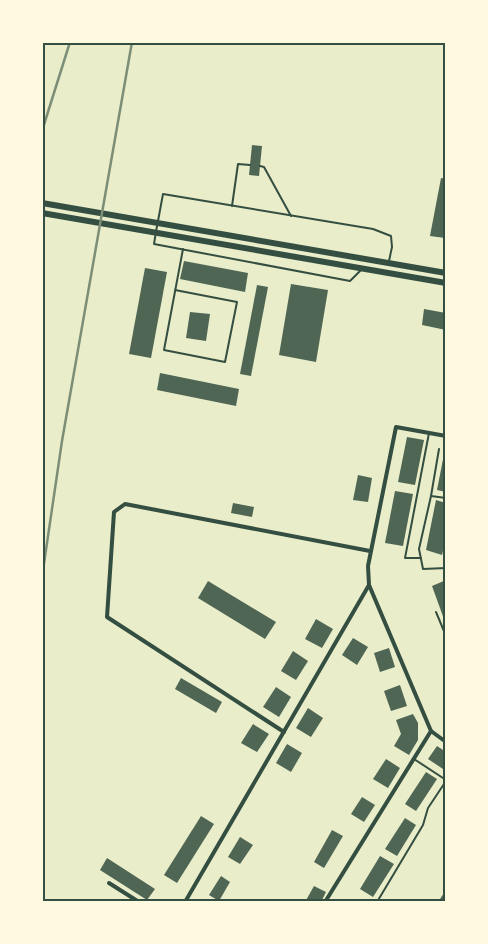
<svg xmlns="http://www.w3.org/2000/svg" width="488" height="944" font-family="'Libre Baskerville',serif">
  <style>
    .building { fill: #4f6655 }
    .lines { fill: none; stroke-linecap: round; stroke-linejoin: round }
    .service { stroke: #344e41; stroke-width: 2 }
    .minor { stroke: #344e41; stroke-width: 4 }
    .primary { stroke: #344e41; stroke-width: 6 }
    .rail { stroke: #7c8e77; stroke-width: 2.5 }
    .neatline { fill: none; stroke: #344e41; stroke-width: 2 }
  </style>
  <rect width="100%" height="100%" fill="#e9edc9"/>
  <g class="building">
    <polygon points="252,145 262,146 259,176 249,175"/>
    <polygon points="441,178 446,179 445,238 430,236"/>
    <polygon points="184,261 248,273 245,292 180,279"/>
    <polygon points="145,268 167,272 151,358 129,354"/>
    <polygon points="291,284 328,290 316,362 279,355"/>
    <polygon points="257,285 268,287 251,376 240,374"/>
    <polygon points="424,309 446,313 446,330 422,325"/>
    <polygon points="190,312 210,314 206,341 186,338"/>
    <polygon points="160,373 239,389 236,406 157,390"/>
    <polygon points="407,437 424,440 415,485 398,482"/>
    <polygon points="445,449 446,449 446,492 437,490"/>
    <polygon points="358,475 372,478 368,502 353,500"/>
    <polygon points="395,491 413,494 403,546 385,543"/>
    <polygon points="436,500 446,503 446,538 442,555 426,550"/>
    <polygon points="233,503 254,507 252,517 231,513"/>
    <polygon points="446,580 446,622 445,622 432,586"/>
    <polygon points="208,581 276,622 265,639 198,598"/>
    <polygon points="316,619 333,629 322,648 305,639"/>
    <polygon points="353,638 368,647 357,665 342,655"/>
    <polygon points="389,648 395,667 380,672 374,653"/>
    <polygon points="293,651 308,661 296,680 281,671"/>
    <polygon points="181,678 222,702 216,713 175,689"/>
    <polygon points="400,685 407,706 391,711 384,691"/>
    <polygon points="276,687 291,697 279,717 263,707"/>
    <polygon points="308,708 323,718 311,737 296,728"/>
    <polygon points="413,714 418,723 418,740 409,755 394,746 401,734 396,720"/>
    <polygon points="253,724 269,734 257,752 241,743"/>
    <polygon points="287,744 302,753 291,772 276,763"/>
    <polygon points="437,746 446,752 446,771 428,759"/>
    <polygon points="386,759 400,768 388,788 373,779"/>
    <polygon points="426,772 437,779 416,811 405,804"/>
    <polygon points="362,797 375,805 364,822 351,814"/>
    <polygon points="201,816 214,824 177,883 164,875"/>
    <polygon points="405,818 416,825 397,856 385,849"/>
    <polygon points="332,830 343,836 324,868 314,862"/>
    <polygon points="240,837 253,845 240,864 228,857"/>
    <polygon points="380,856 394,864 373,897 360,889"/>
    <polygon points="107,858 155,889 147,900 100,870"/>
    <polygon points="221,876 230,882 219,901 209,895"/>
    <polygon points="314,886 326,892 321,902 305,902"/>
    <polygon points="446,890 446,902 438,902"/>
  </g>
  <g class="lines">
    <g class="service">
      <polyline points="260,166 264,167 291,216"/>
      <polyline points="232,206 238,164 250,165"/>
      <polyline points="158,221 163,194 373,229 391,236 392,247 389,261"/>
      <polyline points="157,226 154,244 350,281 361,270"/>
      <polyline points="175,290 237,302 225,362 164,350 183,249"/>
      <polyline points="439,449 431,496 446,498"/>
      <polyline points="431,496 419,549 423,569 446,568"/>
      <polyline points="421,558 405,558 429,433"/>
      <polyline points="436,612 446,636"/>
      <polyline points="414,759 446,780"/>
      <polyline points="377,902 423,825 428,808 446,781"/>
    </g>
    <g class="minor">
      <polyline points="446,436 396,427 368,566 369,585 431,731 446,742"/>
      <polyline points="284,732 107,617 114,512 125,504 370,551"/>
      <polyline points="109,883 139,902"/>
      <polyline points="185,902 369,585"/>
      <polyline points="325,902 431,731"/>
    </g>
    <g class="primary">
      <polyline points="42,203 446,273"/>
      <polyline points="42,213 446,283"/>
    </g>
    <g class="rail">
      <polyline points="42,131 70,42"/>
      <polyline points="42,577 62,441 132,42"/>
    </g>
  </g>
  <rect width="488" height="944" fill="none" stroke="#fefae0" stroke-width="88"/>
  <rect x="44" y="44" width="400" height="856" class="neatline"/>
</svg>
